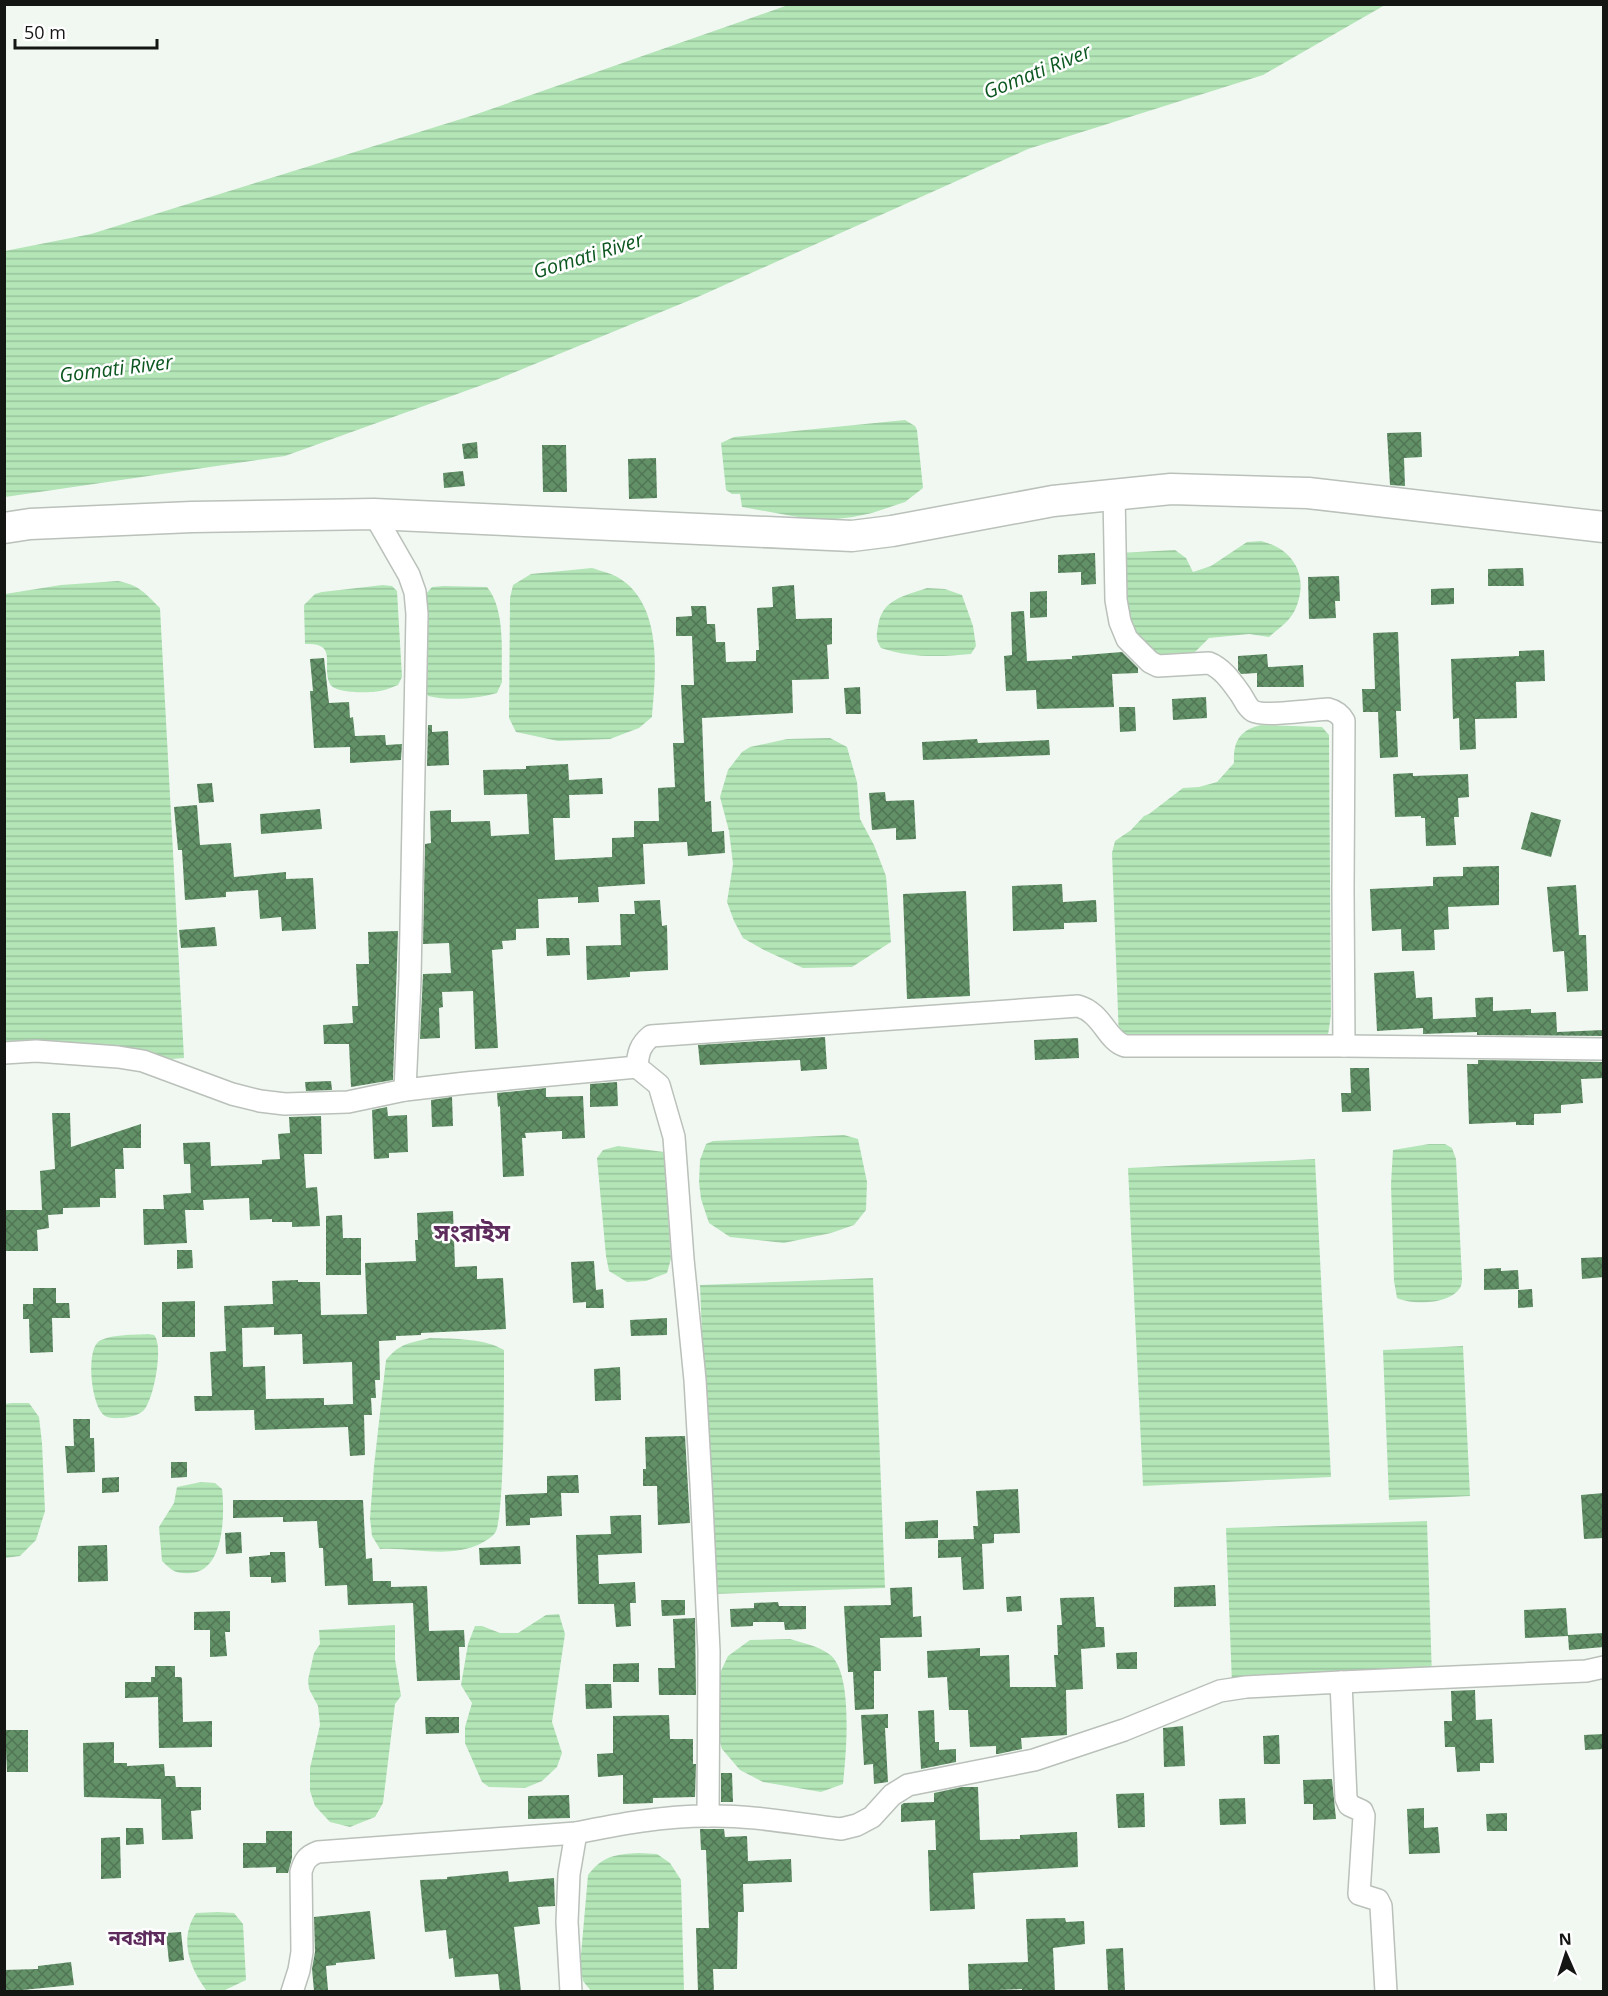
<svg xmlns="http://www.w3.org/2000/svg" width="1608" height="1996" font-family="'Open Sans','Noto Sans Bengali',sans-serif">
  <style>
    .water { fill: url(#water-rules) }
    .building { fill: url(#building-cross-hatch); fill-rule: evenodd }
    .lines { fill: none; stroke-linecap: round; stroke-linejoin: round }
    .street-casing { stroke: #bac0ba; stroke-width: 24 }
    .secondary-casing { stroke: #bac0ba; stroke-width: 33 }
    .street { stroke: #fff; stroke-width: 21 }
    .secondary { stroke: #fff; stroke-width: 30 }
    .labels { text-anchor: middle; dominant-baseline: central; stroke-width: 5; stroke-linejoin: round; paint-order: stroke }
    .water-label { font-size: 20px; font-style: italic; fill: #0c5720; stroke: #fff }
    .neighbourhood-label { font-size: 20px; font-weight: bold; fill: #5d2c5d; stroke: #fff }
    .district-label { font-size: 24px; font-weight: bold; fill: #5d2c5d; stroke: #fff }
  </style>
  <defs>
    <pattern id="water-rules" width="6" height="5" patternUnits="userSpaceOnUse" patternTransform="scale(1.5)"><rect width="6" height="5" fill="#b3e5b7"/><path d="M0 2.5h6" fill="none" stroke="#99c49c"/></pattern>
    <pattern id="building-cross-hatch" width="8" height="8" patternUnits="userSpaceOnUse" patternTransform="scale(1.5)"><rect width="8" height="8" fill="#629167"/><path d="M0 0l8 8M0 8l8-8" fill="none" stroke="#507554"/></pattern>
  </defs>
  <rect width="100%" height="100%" fill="#f1f8f2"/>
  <g class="water">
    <polygon points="791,4 1385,5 1263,75 1028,149 700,296 496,380 285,456 5,497 5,251 91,234 474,115"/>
    <polygon points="905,420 915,426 917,430 923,488 905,502 872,513 853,517 820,521 742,507 740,494 732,494 726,490 721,443 734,437"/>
    <path d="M1261,541C1294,549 1310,577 1295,610C1290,621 1278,629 1269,637L1249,634L1209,638L1193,654L1159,656L1135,637L1124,612L1119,553L1175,550L1186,558L1193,572L1211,566L1247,542Z"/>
    <path d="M592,568C601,571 611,573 619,578C663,605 656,673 652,717L639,728L610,739L558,741L516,732L509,718L510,598L513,585L531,574Z"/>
    <path d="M118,581C139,585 145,593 160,608L184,1058L172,1059L141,1052L5,1045V594L61,585Z"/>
    <path d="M383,585L392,586L397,591L402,677L398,685C392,687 386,690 380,691C370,693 336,694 330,684C321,665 339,642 305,644L304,605L315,594L322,592Z"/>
    <path d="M444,586L487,587C506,610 501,653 502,682L497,693C476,699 449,701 428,696L423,683L425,595L432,587Z"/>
    <path d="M927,588L945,589L962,595L973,626L976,646L971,654C940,657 910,658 881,648C876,640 876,636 878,626C882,599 904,596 927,588Z"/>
    <path d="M1261,725L1322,727L1329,735L1331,1015L1328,1035L1323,1038L1119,1039L1112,853L1115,841L1131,830L1144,816L1149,814L1183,788L1199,787L1217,782L1234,763C1233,741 1240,730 1261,725Z"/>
    <polygon points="830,738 847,747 857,782 860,819 874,845 886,876 891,942 852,967 803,968 764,950 743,938 734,921 727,902 733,864 729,831 720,797 728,770 742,752 750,747 787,739"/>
    <polygon points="844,1135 858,1139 867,1182 866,1210 854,1225 831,1233 784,1243 730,1237 709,1223 701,1199 699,1182 700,1160 706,1144 713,1141"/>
    <path d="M1429,1144H1445L1452,1148L1456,1159L1462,1277C1462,1280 1462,1283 1461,1286C1452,1305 1412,1305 1397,1298L1394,1281L1391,1184L1393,1150Z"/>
    <polygon points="618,1146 664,1152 671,1259 667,1273 646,1281 627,1282 609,1271 606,1256 597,1158 603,1150"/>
    <polygon points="1315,1159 1331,1477 1143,1486 1128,1168"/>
    <polygon points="873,1278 885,1588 712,1594 700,1285"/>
    <path d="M148,1334L154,1335C164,1345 154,1399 144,1410C139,1415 131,1417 123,1418C118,1418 110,1419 105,1416C91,1407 86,1352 98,1342C108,1334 136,1335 148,1334Z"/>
    <path d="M430,1338C454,1339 484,1338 504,1350C504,1376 505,1520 495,1533C492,1537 484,1542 480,1544C448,1559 413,1547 380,1549L372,1536L370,1518L374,1466L386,1360C400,1343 410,1343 430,1338Z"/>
    <polygon points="1463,1346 1470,1496 1389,1500 1383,1350"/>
    <polygon points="12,1403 29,1403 39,1417 42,1443 45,1511 36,1540 20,1556 5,1558 4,1404"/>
    <path d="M201,1482L215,1483L222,1489C225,1515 224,1571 191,1573C176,1574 172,1571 162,1561L159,1527L174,1503L177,1487Z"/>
    <polygon points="1427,1521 1432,1677 1232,1684 1226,1528"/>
    <polygon points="559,1614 565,1634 552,1722 562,1753 557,1767 542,1781 525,1788 489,1787 482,1782 465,1743 465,1727 472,1703 461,1685 468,1644 475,1626 482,1626 500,1633 518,1633 546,1615"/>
    <polygon points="395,1625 395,1659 401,1696 395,1704 383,1803 375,1817 350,1827 330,1822 315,1806 310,1791 310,1768 320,1725 318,1706 309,1689 308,1680 314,1653 320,1644 319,1630"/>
    <path d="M790,1639C803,1643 818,1646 829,1654C854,1671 846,1756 843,1784L821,1792L763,1782L740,1770L722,1749L718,1736L719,1675L728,1656L750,1640Z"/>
    <path d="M639,1853L657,1854L670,1863L681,1880L684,1991H591L583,1981L580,1966L588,1875C602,1856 616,1854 639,1853Z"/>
    <path d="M218,1912L234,1913L243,1924L246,1980L223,1991L206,1990C189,1967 179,1938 196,1913Z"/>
  </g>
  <g class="building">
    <polygon points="1421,432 1422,457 1404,458 1405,486 1390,485 1387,433"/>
    <polygon points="477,442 478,458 464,459 462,444"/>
    <polygon points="542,445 566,445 567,492 543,492"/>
    <polygon points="656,458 657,498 629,499 628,459"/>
    <polygon points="463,471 465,486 444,488 443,473"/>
    <polygon points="1095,553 1096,584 1081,585 1081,572 1058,573 1058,555"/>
    <polygon points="1523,568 1524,586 1488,586 1488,569"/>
    <polygon points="1339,576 1340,601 1335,601 1336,618 1309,619 1308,577"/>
    <polygon points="794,585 796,619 832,618 832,644 827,645 829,679 792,680 793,713 702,718 705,802 711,801 712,832 724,831 725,853 688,856 687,842 643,844 645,884 598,887 599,902 578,903 578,897 538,899 539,928 516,929 516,940 502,941 503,949 492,950 498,1048 475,1049 473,991 442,992 443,1007 439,1008 440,1038 420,1039 423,974 451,973 449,943 423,944 425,844 431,843 430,811 451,810 451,822 490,821 491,836 529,834 527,794 484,795 483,770 526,769 526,766 568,764 569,780 602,778 603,794 569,795 570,818 553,818 555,860 612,857 612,838 634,837 634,821 659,821 658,788 675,787 673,743 684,743 681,685 694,685 692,636 676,636 676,617 692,616 691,606 706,606 707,624 715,624 716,642 725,642 726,662 756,661 756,650 759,650 757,608 773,607 772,587"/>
    <polygon points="1454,588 1454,604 1431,605 1431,589"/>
    <polygon points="1047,591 1047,617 1030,618 1030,592"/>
    <polygon points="1024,611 1027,661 1072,659 1072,656 1122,652 1138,668 1138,673 1112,674 1114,707 1037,709 1036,690 1006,691 1004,656 1012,655 1011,612"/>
    <polygon points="1398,632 1401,711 1396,711 1398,757 1380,758 1378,712 1363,712 1362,689 1375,689 1373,633"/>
    <polygon points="1544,650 1545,681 1516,682 1517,718 1475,719 1476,749 1460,750 1459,718 1453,719 1451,659 1519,656 1519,651"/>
    <polygon points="1267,654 1268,667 1303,665 1304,687 1257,687 1257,673 1241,674 1238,670 1238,656"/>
    <polygon points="324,658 329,703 349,702 350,718 353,717 355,736 385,735 386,745 402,744 401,760 350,763 350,747 314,748 310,691 313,691 310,659"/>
    <polygon points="860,687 861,714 846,714 844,688"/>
    <polygon points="1206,697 1207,718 1173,720 1172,699"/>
    <polygon points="1119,707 1135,707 1136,731 1120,732"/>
    <polygon points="428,725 432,725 432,732 448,731 449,765 427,766"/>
    <polygon points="977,739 978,743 1049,740 1050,755 923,760 922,742"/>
    <polygon points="1413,773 1413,776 1468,774 1469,797 1458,798 1459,817 1454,817 1456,845 1426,846 1425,818 1421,818 1421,816 1395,817 1393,774"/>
    <polygon points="212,783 214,802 199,803 197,784"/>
    <polygon points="885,792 886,801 914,800 916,839 896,840 896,828 872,830 869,793"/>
    <polygon points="197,805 200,845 231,843 234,877 286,872 286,879 313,878 316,929 282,931 281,917 260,919 258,890 226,892 226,897 185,900 182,850 178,850 174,807"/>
    <polygon points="320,809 322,829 261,834 260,814"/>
    <polygon points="1531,812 1561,820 1551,857 1521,849"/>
    <polygon points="1499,866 1499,905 1448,907 1449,929 1434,930 1435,950 1402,951 1401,929 1372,931 1370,889 1433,886 1433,877 1463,876 1463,867"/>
    <polygon points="1062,884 1063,902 1096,900 1097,922 1064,923 1064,929 1013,931 1012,886"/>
    <polygon points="1576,885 1579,935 1586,935 1588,991 1567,992 1564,951 1553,952 1547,887"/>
    <polygon points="966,891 970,996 907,999 903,894"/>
    <polygon points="660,900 662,926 667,925 668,970 630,972 630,977 587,980 586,946 621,945 620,914 635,914 634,901"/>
    <polygon points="215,927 217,946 181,948 179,930"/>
    <polygon points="398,931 393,1080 351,1087 349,1044 324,1044 323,1025 353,1023 352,1006 358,1006 356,964 369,964 368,932"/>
    <polygon points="546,938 569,938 570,955 547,956"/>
    <polygon points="1414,971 1416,998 1432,997 1433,1019 1476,1017 1475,998 1493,997 1493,1011 1531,1009 1531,1013 1556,1012 1557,1032 1604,1030 1604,1036 1477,1035 1477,1032 1423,1034 1423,1028 1377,1031 1374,973"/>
    <polygon points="825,1037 827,1069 801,1071 800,1060 700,1065 698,1045"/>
    <polygon points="1078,1038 1079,1058 1035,1060 1034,1040"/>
    <polygon points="1478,1060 1604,1062 1604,1078 1581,1079 1583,1103 1561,1105 1561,1113 1534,1114 1534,1125 1516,1125 1516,1122 1469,1124 1467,1064 1478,1064"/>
    <polygon points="1350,1068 1369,1068 1371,1111 1342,1112 1341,1093 1351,1093"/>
    <polygon points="331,1081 332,1090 306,1091 305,1082"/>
    <polygon points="617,1082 618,1106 590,1107 590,1084"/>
    <polygon points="546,1088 546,1097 583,1096 585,1138 562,1139 562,1131 525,1133 526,1138 522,1138 524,1176 503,1177 500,1106 498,1107 497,1093"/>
    <polygon points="452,1097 453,1126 432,1127 431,1100"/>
    <polygon points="387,1107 388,1116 407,1115 408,1152 389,1153 389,1158 374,1159 372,1110"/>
    <polygon points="52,1113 70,1113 71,1147 141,1124 141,1148 123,1148 124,1169 115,1169 116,1198 100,1198 100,1207 63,1208 63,1214 48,1215 49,1228 37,1230 38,1251 6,1251 5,1210 42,1210 40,1171 55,1169"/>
    <polygon points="321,1116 322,1154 304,1154 306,1188 317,1187 320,1226 292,1227 292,1222 272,1222 272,1219 250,1220 249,1198 203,1200 204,1210 185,1210 187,1243 144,1245 143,1209 164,1209 163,1195 191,1193 190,1164 184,1164 183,1143 210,1142 211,1166 262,1164 262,1160 280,1159 278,1134 290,1133 289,1117"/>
    <path d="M453,1211L455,1267L477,1266V1279L503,1278L506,1329L421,1333V1335L396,1336V1340L379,1341L380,1380H375L376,1398H371L372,1415H364L365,1455L350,1456L348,1427L255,1430L254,1410L195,1411L194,1396H212L210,1352L226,1351L224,1306L273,1304L272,1281L298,1280V1282H320L321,1315L367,1314L365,1263L416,1261L415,1240H418L417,1213ZM274,1327V1335L302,1334L303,1364L352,1362L353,1404L324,1405V1398L266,1399L265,1366L243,1367L242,1328Z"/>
    <polygon points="342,1215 343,1238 361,1238 361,1275 326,1275 326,1216"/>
    <polygon points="177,1250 192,1250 193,1268 177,1269"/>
    <polygon points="1604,1257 1604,1277 1582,1279 1581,1258"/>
    <polygon points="594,1261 596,1290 603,1289 604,1308 586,1308 586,1302 573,1303 571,1262"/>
    <polygon points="1501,1268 1501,1271 1518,1270 1519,1289 1484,1290 1484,1269"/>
    <polygon points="33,1288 56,1288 56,1303 69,1303 70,1318 52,1318 53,1352 30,1353 29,1319 23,1319 23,1304 33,1304"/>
    <polygon points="1532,1289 1533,1307 1518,1308 1518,1290"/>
    <polygon points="195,1301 195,1337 162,1337 162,1302"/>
    <polygon points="667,1318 667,1335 631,1336 630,1320"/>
    <polygon points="620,1367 621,1400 595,1401 594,1369"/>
    <polygon points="73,1419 90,1419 90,1438 94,1438 95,1472 67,1473 65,1446 74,1446"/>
    <polygon points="685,1436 690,1523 658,1525 657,1486 643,1486 643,1469 646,1469 645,1437"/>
    <polygon points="171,1462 187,1462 187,1477 171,1478"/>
    <polygon points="578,1475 579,1493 561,1493 562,1516 530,1518 530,1525 506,1526 505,1495 547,1493 547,1476"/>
    <polygon points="119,1477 119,1492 102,1493 102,1478"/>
    <polygon points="1018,1489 1020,1533 994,1534 994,1543 982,1544 984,1589 963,1590 961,1557 938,1558 938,1540 974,1539 973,1526 978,1526 976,1491"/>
    <polygon points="1604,1493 1604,1538 1584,1539 1581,1495"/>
    <polygon points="233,1500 363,1500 366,1559 372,1558 373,1581 391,1581 391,1587 427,1586 429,1631 464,1630 465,1647 459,1647 460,1680 417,1681 413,1603 348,1605 347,1585 325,1586 323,1548 319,1548 317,1521 283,1522 283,1517 233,1518"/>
    <polygon points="641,1515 642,1553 598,1555 599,1584 635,1582 636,1603 630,1603 631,1626 616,1627 614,1604 578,1604 576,1535 611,1534 610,1516"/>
    <polygon points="938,1520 938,1538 905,1539 905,1522"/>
    <polygon points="241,1532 242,1553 226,1554 225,1533"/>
    <polygon points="107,1545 108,1581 78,1582 78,1546"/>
    <polygon points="520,1546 521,1564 480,1565 479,1548"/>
    <polygon points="270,1552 285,1552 286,1582 271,1583 271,1577 250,1577 249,1557 270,1555"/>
    <polygon points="1215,1585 1216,1606 1174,1607 1174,1587"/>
    <polygon points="912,1587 913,1617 921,1616 922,1637 880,1638 881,1671 874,1671 874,1709 855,1710 853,1672 848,1672 844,1606 891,1605 890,1588"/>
    <polygon points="1021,1596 1022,1611 1007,1612 1006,1597"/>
    <polygon points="1094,1597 1096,1627 1104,1627 1105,1647 1081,1649 1083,1689 1066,1690 1067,1735 1021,1738 1022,1749 998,1754 996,1754 996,1746 970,1747 968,1710 949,1710 947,1677 928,1678 927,1651 980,1648 980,1656 1009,1655 1010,1687 1056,1687 1054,1655 1058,1655 1057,1625 1062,1625 1060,1598"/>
    <polygon points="661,1600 685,1600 685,1615 662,1616"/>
    <polygon points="778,1602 779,1606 806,1606 806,1629 785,1630 784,1622 753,1622 753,1626 731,1627 730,1609 754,1608 754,1603"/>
    <polygon points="1566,1608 1568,1636 1525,1638 1524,1610"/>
    <polygon points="230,1611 230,1632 225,1632 227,1656 210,1657 210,1630 194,1630 194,1612"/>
    <polygon points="695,1618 696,1695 659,1695 658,1668 675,1668 673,1619"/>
    <polygon points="1604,1633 1604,1647 1569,1650 1568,1635"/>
    <polygon points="1137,1652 1137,1669 1117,1669 1116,1653"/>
    <polygon points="639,1663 639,1682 613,1682 613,1664"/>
    <polygon points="155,1666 175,1666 175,1677 181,1677 182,1679 183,1722 212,1721 212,1747 159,1748 158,1697 125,1698 125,1682 151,1682 151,1677 155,1677"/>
    <polygon points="585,1684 611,1684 612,1708 586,1709"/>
    <polygon points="1475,1690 1476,1720 1492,1719 1494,1763 1480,1763 1480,1771 1457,1772 1455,1747 1445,1747 1444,1721 1452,1721 1451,1691"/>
    <polygon points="934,1710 935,1742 939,1742 939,1750 956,1749 956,1762 921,1769 918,1711"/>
    <polygon points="888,1714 888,1728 885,1728 888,1782 874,1784 873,1764 864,1765 861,1715"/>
    <polygon points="669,1715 670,1739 693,1739 693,1764 696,1764 695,1797 653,1798 653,1803 623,1804 623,1775 598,1777 597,1754 613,1753 613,1716"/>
    <polygon points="425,1717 459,1717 459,1733 426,1734"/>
    <polygon points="1183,1726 1185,1766 1164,1767 1163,1728"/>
    <polygon points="5,1730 28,1730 28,1772 7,1772"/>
    <polygon points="1604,1734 1604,1749 1585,1750 1584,1735"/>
    <polygon points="1279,1735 1280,1764 1264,1764 1263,1736"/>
    <polygon points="114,1742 114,1763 127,1763 127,1766 164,1764 165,1776 175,1776 176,1787 201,1787 201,1810 191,1811 193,1839 162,1840 161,1799 84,1797 83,1743"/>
    <polygon points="721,1773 732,1773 733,1802 721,1802"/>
    <polygon points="1332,1779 1336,1819 1313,1820 1313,1804 1304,1804 1303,1780"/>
    <polygon points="962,1787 978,1787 980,1840 1020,1839 1020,1835 1077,1832 1078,1867 973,1873 975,1909 930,1911 928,1850 936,1850 935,1820 901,1822 901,1805 904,1803 934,1802 934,1793"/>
    <polygon points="1144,1793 1145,1827 1118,1828 1116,1794"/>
    <polygon points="569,1795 570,1818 528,1819 528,1796"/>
    <polygon points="1245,1798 1246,1824 1220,1825 1219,1799"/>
    <polygon points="1424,1808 1424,1828 1438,1827 1440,1853 1409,1854 1407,1809"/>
    <polygon points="1507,1813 1507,1831 1487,1831 1486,1814"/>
    <polygon points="126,1828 143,1828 144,1844 126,1845"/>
    <polygon points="700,1829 724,1829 725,1837 747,1836 748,1861 791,1859 792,1882 743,1884 744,1912 738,1912 737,1969 713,1969 714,1992 698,1992 696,1928 709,1928 706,1850 701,1850"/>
    <polygon points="266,1831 292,1831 292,1858 288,1873 276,1873 276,1867 243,1868 243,1843 266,1843"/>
    <polygon points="120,1837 121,1878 101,1879 101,1838"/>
    <polygon points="508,1871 509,1882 554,1878 555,1906 538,1907 540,1924 514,1927 521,1992 500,1992 498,1974 455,1977 453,1958 449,1959 446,1930 425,1932 420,1880 447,1879 447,1877"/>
    <polygon points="370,1911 375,1959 336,1963 336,1965 326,1966 328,1990 314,1991 312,1969 315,1952 314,1917"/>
    <polygon points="1065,1918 1066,1922 1084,1921 1085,1944 1053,1948 1055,1992 1022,1992 1022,1989 969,1991 968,1964 1028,1962 1026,1919"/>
    <polygon points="181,1932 184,1960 169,1962 166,1933"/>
    <polygon points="1123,1948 1125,1991 1108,1992 1106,1949"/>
    <polygon points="71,1962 74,1985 22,1990 22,1992 4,1992 4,1970 38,1969 38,1966"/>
  </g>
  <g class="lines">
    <defs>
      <g id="street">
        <polyline points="374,514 409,575 415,592 417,614 410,979 405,1090"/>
        <polyline points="1344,1046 1604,1049"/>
        <polyline points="4,1053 36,1051 118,1057 143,1061 232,1094 260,1101 285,1104 348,1102 405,1090 466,1083 637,1067"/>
        <polyline points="1341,1682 1586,1671 1604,1667"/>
        <path d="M708,1816L709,1651L701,1484L695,1380L683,1259L674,1137L659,1085L637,1067C638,1053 640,1045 651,1036L1078,1006C1103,1013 1106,1040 1125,1046H1344L1343,889L1344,721C1340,714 1336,711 1328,709C1313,710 1264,717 1253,711C1246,707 1244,698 1239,692C1231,681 1222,668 1209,663L1158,666L1150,662L1127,639L1120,622L1116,600L1114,494"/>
        <path d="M292,1992L299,1970L302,1952L301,1872C304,1861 307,1856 318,1852L576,1833C620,1824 663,1816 708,1816C752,1815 797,1824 841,1829L857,1825L872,1817L892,1795L908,1785L1034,1760L1124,1730L1220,1691L1246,1687L1341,1682L1346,1798L1349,1805L1362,1811L1364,1816L1359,1894L1378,1900L1381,1906L1386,1992"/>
        <polyline points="571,1992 567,1922 569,1874 576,1833"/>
      </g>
      <polyline id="secondary" points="4,528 30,524 192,517 374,514 852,536 892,531 1053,501 1171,489 1308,493 1604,527"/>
    </defs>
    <use href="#street" class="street-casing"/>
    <use href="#secondary" class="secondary-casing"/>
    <use href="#street" class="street"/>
    <use href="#secondary" class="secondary"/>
  </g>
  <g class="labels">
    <g class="water-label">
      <text transform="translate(1037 71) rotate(-22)">Gomati River</text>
      <text transform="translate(588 255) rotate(-17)">Gomati River</text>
      <text transform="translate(116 368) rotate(-7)">Gomati River</text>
    </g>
    <g class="neighbourhood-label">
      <text x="137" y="1937">নবগ্ৰাম</text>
    </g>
    <g class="district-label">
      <text x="472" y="1231">সংরাইস</text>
    </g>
  </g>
  <rect width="1608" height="1996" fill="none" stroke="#141614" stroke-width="12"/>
  <g transform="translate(1566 1954) rotate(357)" stroke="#ffffff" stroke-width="4.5" paint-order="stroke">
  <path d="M0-4.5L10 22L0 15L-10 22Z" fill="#141614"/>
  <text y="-9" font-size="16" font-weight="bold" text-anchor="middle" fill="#141614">N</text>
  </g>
  <path d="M15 39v9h142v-9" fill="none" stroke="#141614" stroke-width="3"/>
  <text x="24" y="39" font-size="18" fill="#141614" stroke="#ffffff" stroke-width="4.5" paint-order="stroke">50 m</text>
</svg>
